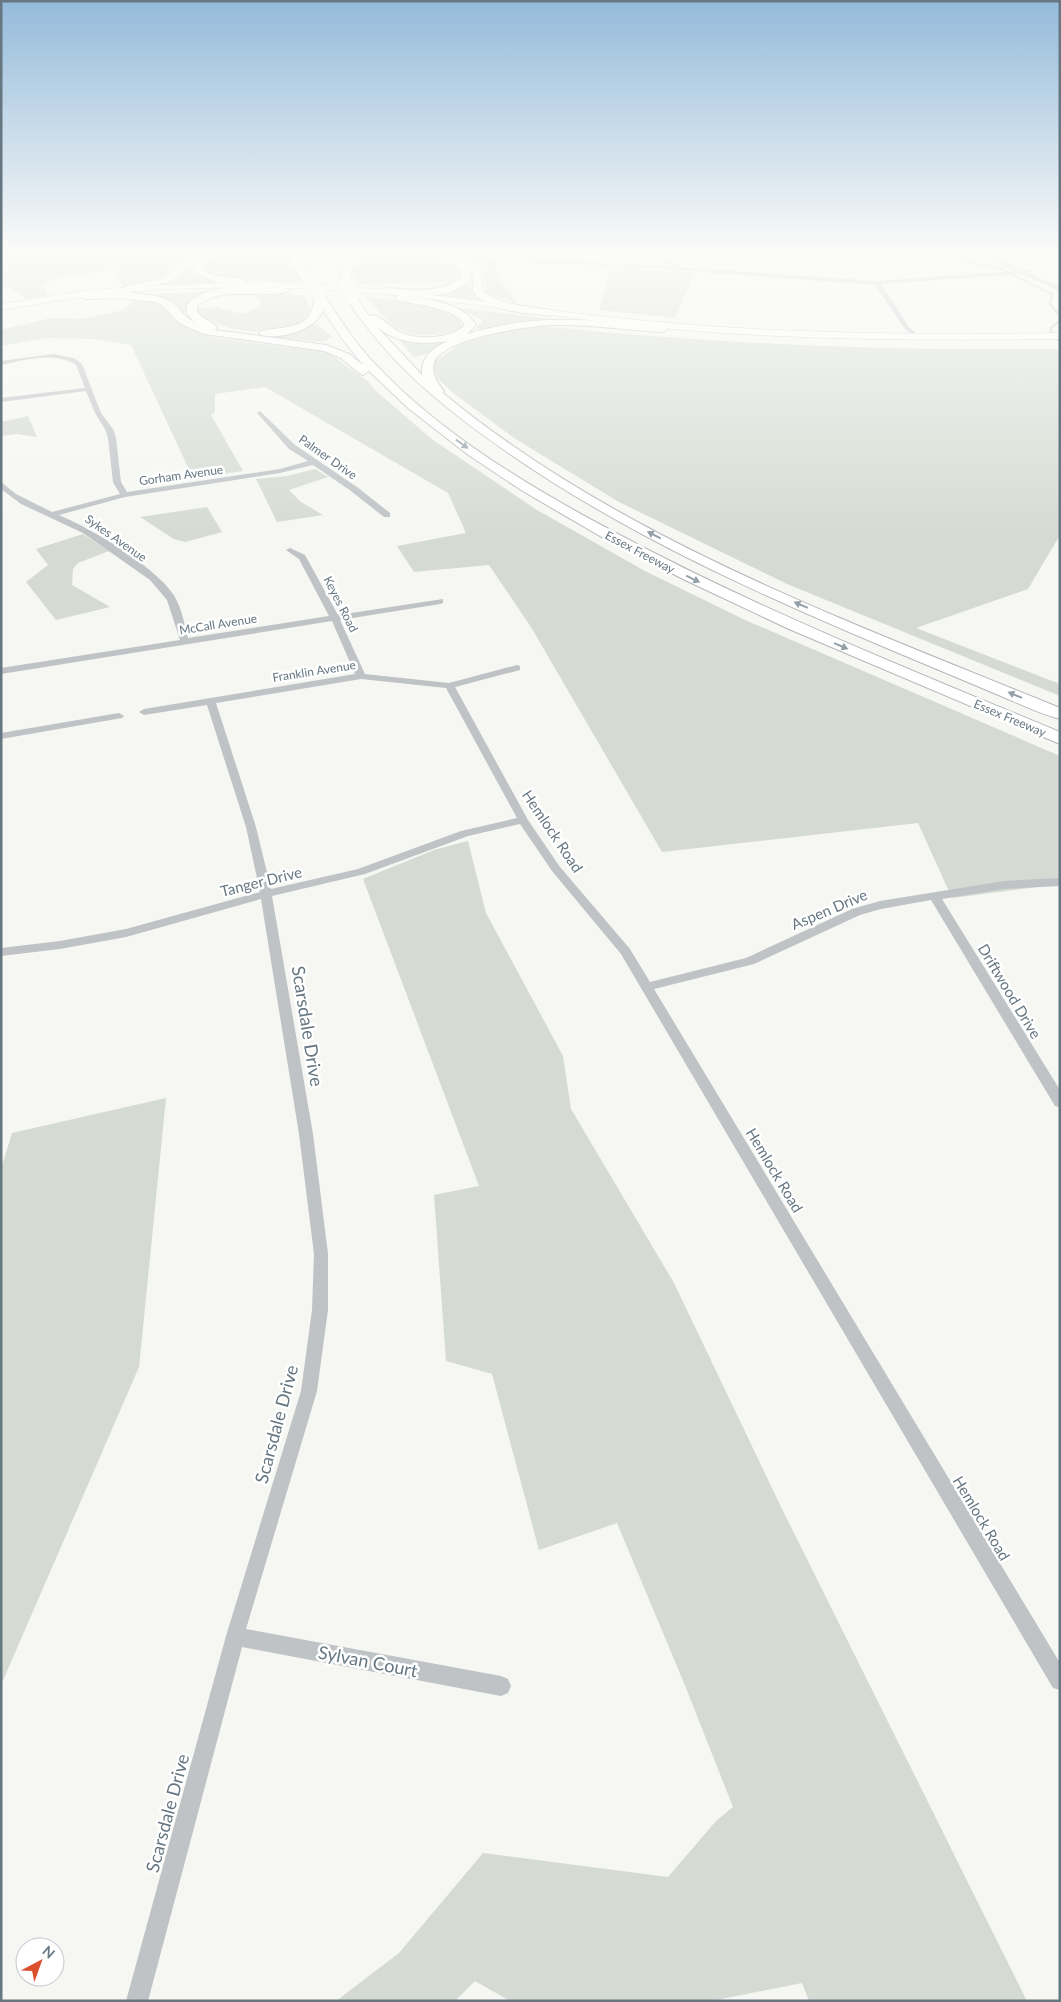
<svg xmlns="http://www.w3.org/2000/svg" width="1061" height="2002" font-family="Lato,sans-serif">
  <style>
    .green { fill: #d5dbd2 }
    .water { fill: #b6c2c6 }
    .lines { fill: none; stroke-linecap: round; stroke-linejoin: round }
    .stream { stroke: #b6c2c6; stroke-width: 2 }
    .primary-casing { stroke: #b2b7ba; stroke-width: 1 }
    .highway-casing { stroke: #b2b6b9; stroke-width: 2 }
    .street { fill: #bfc3c6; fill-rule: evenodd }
    .primary { fill: #fff; fill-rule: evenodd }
    .highway { fill: #fff; fill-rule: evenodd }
    .highway-bridge-casing { stroke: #b2b6b9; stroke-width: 11; stroke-linecap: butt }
    .highway-bridge { stroke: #fff; stroke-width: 11 }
    .oneway { fill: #94a0a8 }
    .labels { text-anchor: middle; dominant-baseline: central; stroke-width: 5; stroke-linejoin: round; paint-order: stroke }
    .far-street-label { font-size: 12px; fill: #667782; stroke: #fff }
    .street-label { font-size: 15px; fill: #667782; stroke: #fff }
    .near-street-label { font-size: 18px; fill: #667782; stroke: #fff }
  </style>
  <rect width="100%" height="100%" fill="#f6f6f2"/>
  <g class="green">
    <polygon points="1,254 196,254 174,269 162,280 123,288 115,270 60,278 41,284 48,296 26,299 10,288 1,289"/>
    <polygon points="223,254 287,254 298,270 299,282 229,280 217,278 201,268 210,258"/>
    <polygon points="378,254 425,254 459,267 453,282 359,284 351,270 362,259"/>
    <path d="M462,254H475L495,260L500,279L517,303L487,294C484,273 487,261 462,254Z"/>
    <polygon points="611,267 695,273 675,318 599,310"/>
    <polygon points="188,269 199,277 225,283 161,285 177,280"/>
    <polygon points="472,281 473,292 484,301 426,294 453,291"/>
    <polygon points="215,291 199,296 188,302 184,315 171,302 157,294"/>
    <path d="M258,293L304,295L311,311C307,314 304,319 300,322C277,336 234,333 211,321C205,319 200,313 195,309L216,307L243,314L260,307V300L248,294Z"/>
    <path d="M366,296L430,306L457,315L463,327C441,337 413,340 393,325C383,318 374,305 366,296Z"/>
    <polygon points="138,298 163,305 176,320 189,329 215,338 327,352 369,382 376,391 433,440 537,510 645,571 745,620 1060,756 1060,884 952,898 918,823 662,852 531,627 489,565 414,572 397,546 466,533 448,493 265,387 215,394 215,412 211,415 243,471 193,478 131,345 93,339 48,338 1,346 1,330 50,318 83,319 123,310"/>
    <polygon points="453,307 551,319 513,323 475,330 483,320"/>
    <polygon points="316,324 332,337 324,342 265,337 292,333"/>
    <path d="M541,326C713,344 887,351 1060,349V535L1028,589L916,628L1060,684V696L787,584L619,502L514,438L452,392L437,378L433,363L462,343L520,327Z"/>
    <polygon points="397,338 444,342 426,354 414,357"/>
    <polygon points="28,416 37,437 17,434 1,436 1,422"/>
    <polygon points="315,469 328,477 289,490 301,502 323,515 277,522 256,479 287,476"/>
    <polygon points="207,507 222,532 185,542 174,539 140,517"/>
    <polygon points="83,534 109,551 78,563 73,569 72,585 110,607 56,620 26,582 48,565 36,549"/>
    <polygon points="468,841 486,913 563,1056 571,1109 674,1283 782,1509 1027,2001 809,2001 802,1983 711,2001 510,2001 475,1981 455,2001 336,2001 399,1953 483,1853 668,1877 716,1821 733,1807 684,1683 617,1523 539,1550 492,1374 446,1361 434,1195 479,1186 363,879 434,850"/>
    <polygon points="166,1098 139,1367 1,1685 1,1169 12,1133"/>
  </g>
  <polygon class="water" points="929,254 945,254 955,258 1006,268 998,270"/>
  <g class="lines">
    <g class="stream">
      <polyline points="998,268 1052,294 1050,304 1060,316"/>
      <polyline points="1060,320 1051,328 1051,332 1060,342"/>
    </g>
    <defs>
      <path id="primary" d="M272,282C394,286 508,307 628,319C771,334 916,335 1060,333V339C933,341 807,340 681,330C566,320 452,298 336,290C257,286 176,286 96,295C64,299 33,305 1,310V304L84,291L144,286Z"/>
      <g id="highway">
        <path d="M194,254H220L206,262L202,268C216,282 236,273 247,282C236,292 201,279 192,268L196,262L170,282L127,292L122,289L123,287L163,278Z"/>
        <polygon points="287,254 297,254 312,281 311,283 303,283"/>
        <polygon points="355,254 367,254 354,263 348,285 340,285 339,283 344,262"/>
        <path d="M448,254C475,254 483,266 483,291C502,306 528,306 551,310L556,313L551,316C526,312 490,313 473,292C473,283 475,271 466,266L471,271L470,279C454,298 425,297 401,295C427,300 462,301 476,325L467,334C539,312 591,321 663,326L668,329L663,332C626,330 589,324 552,325C528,326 442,338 434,363C431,375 438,383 444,391L443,393C619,539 850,622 1060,708V719C1040,714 1020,704 1001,696C966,681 931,667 896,652C761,595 628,536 507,452C445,409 388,363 347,299L348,297H356L369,316C379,312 391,329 402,333C420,340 451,339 465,325C455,307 415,305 396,300L395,298L399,295L385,294L380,291L385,288C410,289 439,295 460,278L461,272L450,260L452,258ZM377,327C398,344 423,345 448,341C434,347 420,357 422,375Z"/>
        <path d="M283,287L287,288L288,290L287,292C257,299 223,285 197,306V312C204,320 212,321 217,327L215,330L326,345L349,354L363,365L343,340L323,310C316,330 281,340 261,335L259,333L261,331C276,327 301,330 310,314C314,308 313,301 316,295H324C340,319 355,343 376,365C438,431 523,483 603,526C750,606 906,668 1060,732V744L789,629L685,580L605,539L521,490L467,454L408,408L369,371L363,375L359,373L341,358L324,351L204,334L179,323L162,305L155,302L121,298L86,299L81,296C91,287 155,293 168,300C178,305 183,317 194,322L187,313V305C206,282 255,287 283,287Z"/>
      </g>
    </defs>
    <use href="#primary" class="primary-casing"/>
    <use href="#highway" class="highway-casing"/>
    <g class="street">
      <path d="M500,254C515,254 528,260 542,260C587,263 633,263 678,267L662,261L655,254H661L666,259L680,264L678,267L877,281L1014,271L978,254H986L1022,270H1035V272L1029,273L1060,287V291L1021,274L881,284L909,327L921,337L918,339L905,329L875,285L621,266L540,264Z"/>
      <path d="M53,354L74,358L82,364L101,413L113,429L116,438L121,482L127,492L280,469L308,461L289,449L258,414L257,413L260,411L295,445L357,487L390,513V517H384L351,491L313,465L280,473L125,497L59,515C92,529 153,565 173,594C182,607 184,624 188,638L329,616L299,559L286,550L290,548L305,555L338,615L443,599V603L440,604L340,620L365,674L449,683L517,665L520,666V670L455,687L528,820L560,867L630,949L650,982L746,958L852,909L880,901L1004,881L1060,878V886L1004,889L942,899L1060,1090V1107L1055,1106L931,900L881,909L860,915L754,964L654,989L1060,1663V1690L1053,1688L621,954L552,871L520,824L468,836L365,874L272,896L313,1134L328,1254V1310L317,1391L246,1629L501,1676L508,1679L511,1686L508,1693L501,1696L242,1647L148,2001H126L226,1636L301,1391L312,1310L314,1254L299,1134L261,899L126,937L60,949L1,956V948L60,941L126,929L260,892L246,827L207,705L144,715L139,712L144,709L355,674L332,621L1,674V668L180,640L167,600L150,580L83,533L21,504L1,489V482L16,494L52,512L120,494L113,482L108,438L105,429L95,413L86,391L1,402V398L85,388L76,365C55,351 25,360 1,365V361ZM361,679L446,688L517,818L461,831L358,869L271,889L256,827L216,703Z"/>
      <polygon points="119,713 124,716 122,718 1,739 1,733"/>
    </g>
    <use href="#primary" class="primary"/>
    <use href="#highway" class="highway"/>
    <defs>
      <g id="highway-bridge">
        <polyline points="314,281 320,297"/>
        <polyline points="344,283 352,299"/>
      </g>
    </defs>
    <use href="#highway-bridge" class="highway-bridge-casing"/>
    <use href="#highway-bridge" class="highway-bridge"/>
  </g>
  <defs><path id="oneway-solid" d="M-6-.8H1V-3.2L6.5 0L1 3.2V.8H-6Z" transform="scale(1.25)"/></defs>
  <g class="oneway">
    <use href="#oneway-solid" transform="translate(462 444) rotate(36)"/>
    <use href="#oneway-solid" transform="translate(654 535) rotate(-153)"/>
    <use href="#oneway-solid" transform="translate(693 579) rotate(26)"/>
    <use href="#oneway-solid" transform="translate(801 605) rotate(-157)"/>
    <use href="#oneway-solid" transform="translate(841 646) rotate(23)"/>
    <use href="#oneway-solid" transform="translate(1015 695) rotate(-157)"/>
  </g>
  <linearGradient id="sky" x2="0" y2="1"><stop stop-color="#94bada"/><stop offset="0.47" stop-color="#fbfbf9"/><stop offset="1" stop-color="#fbfbf9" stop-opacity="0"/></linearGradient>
  <rect width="1061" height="535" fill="url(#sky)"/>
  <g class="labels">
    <g class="far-street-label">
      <text transform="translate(328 457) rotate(35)">Palmer Drive</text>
      <text transform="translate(181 475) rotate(-8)">Gorham Avenue</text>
      <text transform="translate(116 538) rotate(35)">Sykes Avenue</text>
      <text transform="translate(640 552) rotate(28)">Essex Freeway</text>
      <text transform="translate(341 604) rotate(63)">Keyes Road</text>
      <text transform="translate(218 624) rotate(-9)">McCall Avenue</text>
      <text transform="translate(314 671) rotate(-9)">Franklin Avenue</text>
      <text transform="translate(1010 718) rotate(23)">Essex Freeway</text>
    </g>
    <g class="street-label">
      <text transform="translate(553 831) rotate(56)">Hemlock Road</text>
      <text transform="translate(261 881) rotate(-14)">Tanger Drive</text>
      <text transform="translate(829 909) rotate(-23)">Aspen Drive</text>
      <text transform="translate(1010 991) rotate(59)">Driftwood Drive</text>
      <text transform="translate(775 1170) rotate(59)">Hemlock Road</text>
      <text transform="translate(982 1518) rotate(59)">Hemlock Road</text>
    </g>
    <g class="near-street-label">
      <text transform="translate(308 1026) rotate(81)">Scarsdale Drive</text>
      <text transform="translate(276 1424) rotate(-75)">Scarsdale Drive</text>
      <text transform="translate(368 1661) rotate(11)">Sylvan Court</text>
      <text transform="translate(167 1813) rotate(-75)">Scarsdale Drive</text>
    </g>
  </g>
  <rect width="1061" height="2002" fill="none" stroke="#667782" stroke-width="5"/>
  <g transform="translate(40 1962) rotate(41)"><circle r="24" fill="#ffffff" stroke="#c2c9cd"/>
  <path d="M0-4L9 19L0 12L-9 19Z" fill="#dc4f2d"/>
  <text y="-8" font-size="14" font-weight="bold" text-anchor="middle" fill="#667782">N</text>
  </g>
</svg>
